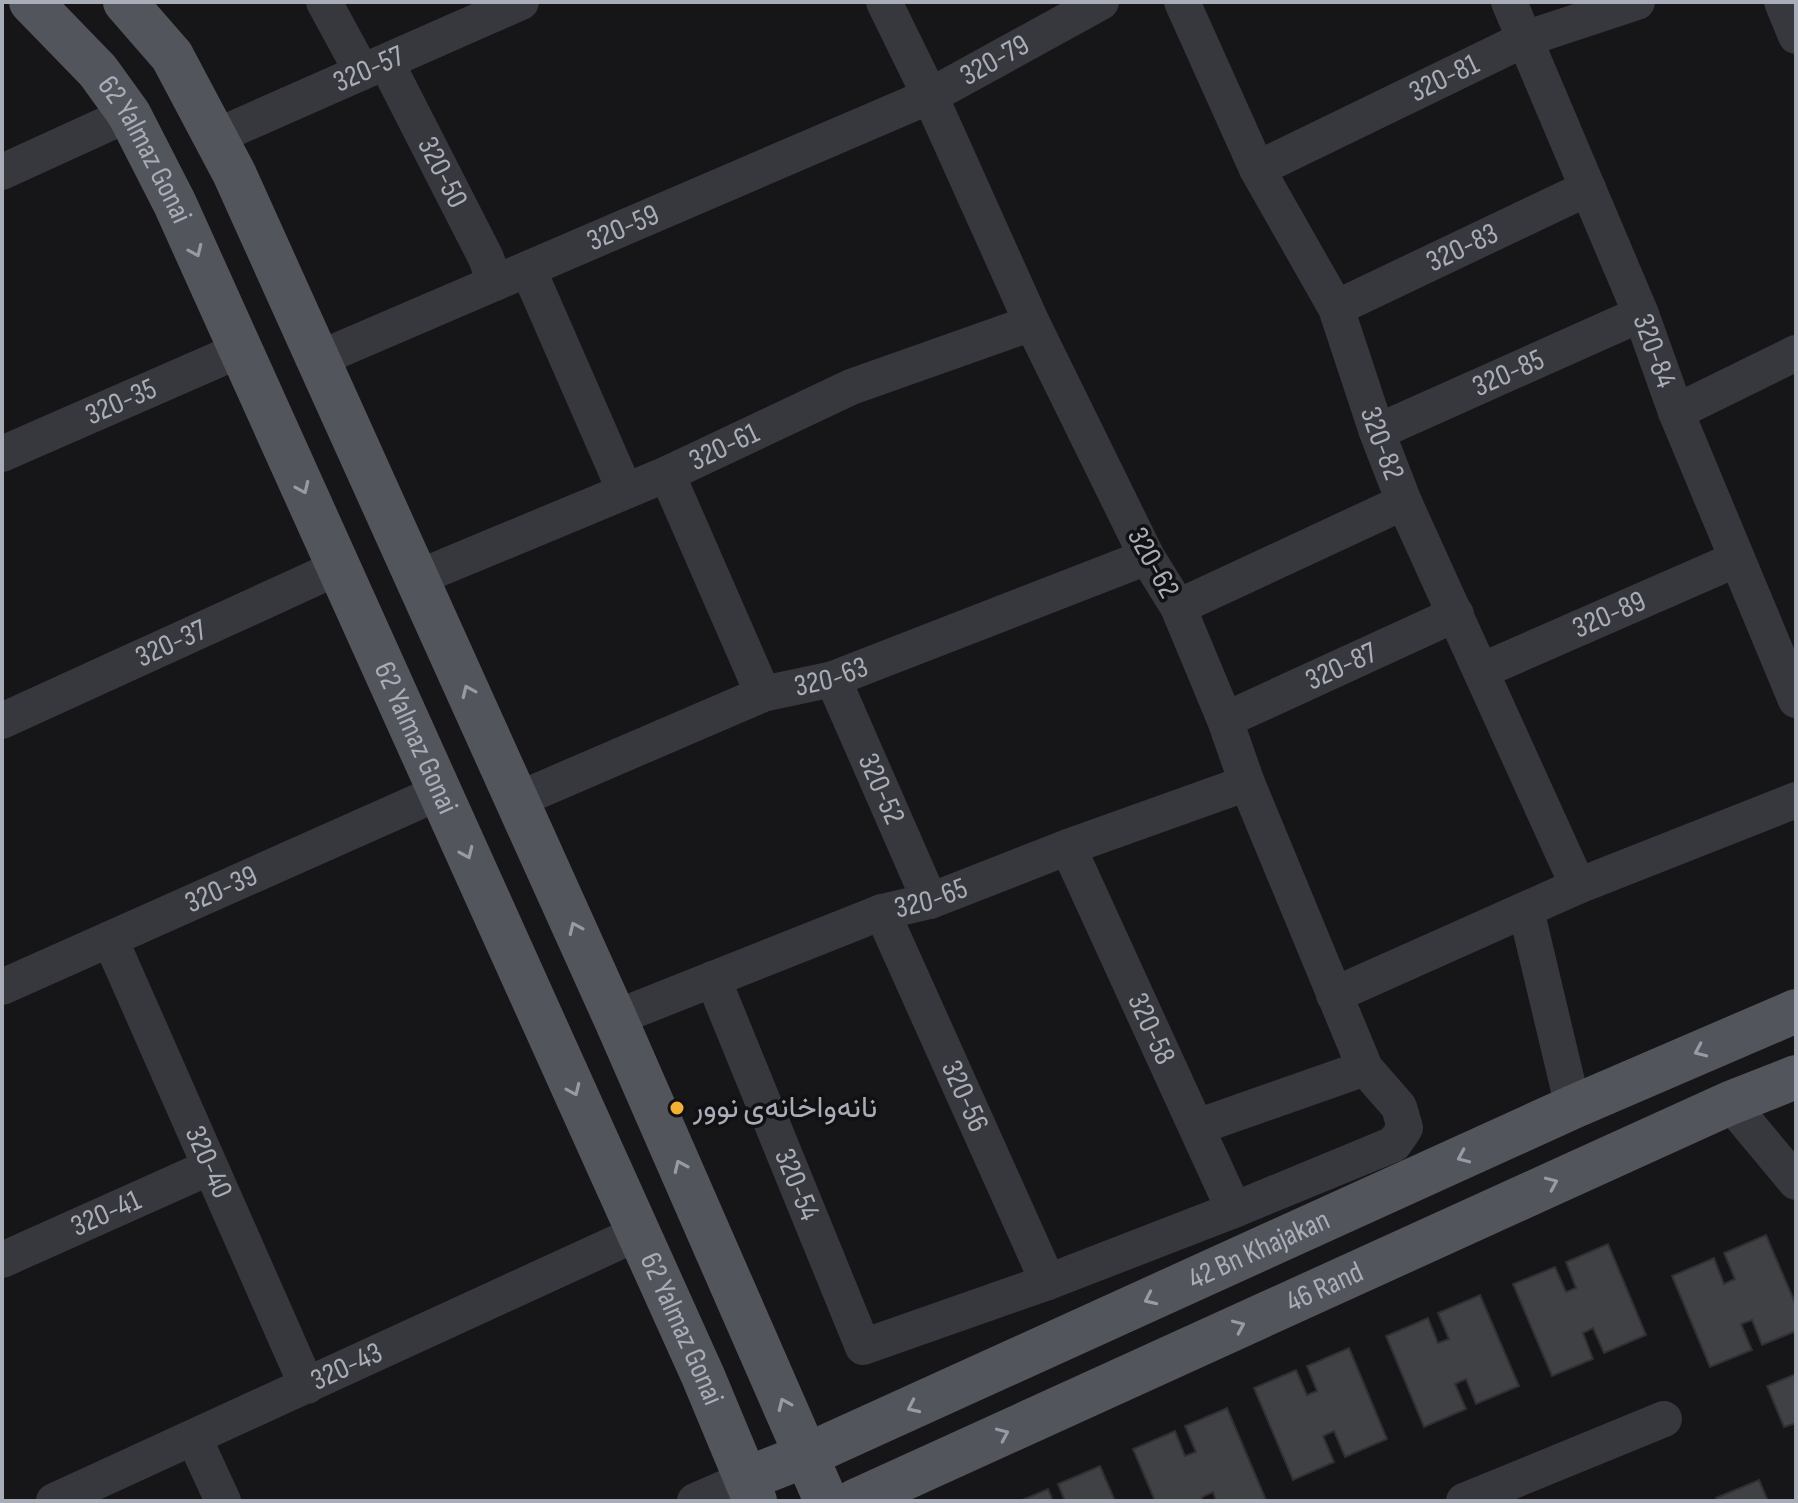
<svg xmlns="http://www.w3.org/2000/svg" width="1798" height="1503" font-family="'Sofia Sans Condensed',Vazirmatn,sans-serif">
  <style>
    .building { fill: #404145; stroke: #303034; stroke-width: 2 }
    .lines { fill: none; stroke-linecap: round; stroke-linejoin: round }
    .minor { stroke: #37383d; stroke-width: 36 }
    .major { stroke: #53555c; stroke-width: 44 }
    .oneway { stroke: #979ba6 }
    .poi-dot { fill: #f2b134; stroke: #111113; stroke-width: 3 }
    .labels { text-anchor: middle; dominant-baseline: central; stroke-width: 7; stroke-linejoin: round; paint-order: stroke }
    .street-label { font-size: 30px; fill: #a8adb8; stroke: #111113 }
    .poi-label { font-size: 30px; fill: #a8adb8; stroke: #111113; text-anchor: start }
  </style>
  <rect width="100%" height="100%" fill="#161618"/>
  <g class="building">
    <polygon points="1766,1235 1796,1305 1796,1331 1762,1345 1752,1320 1741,1324 1752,1350 1710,1367 1672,1276 1714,1258 1724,1284 1735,1279 1724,1253"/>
    <polygon points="1608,1244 1646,1335 1604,1353 1593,1328 1583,1333 1593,1359 1552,1376 1513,1284 1555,1267 1566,1292 1576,1288 1566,1262"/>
    <polygon points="1480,1295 1519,1386 1476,1404 1466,1379 1455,1384 1466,1409 1424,1427 1386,1336 1428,1318 1438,1343 1449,1339 1438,1313"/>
    <polygon points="1349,1348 1387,1439 1345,1457 1334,1431 1323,1436 1334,1462 1293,1480 1254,1388 1296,1370 1307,1395 1317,1391 1307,1366"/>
    <polygon points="1796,1374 1796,1423 1784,1427 1767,1386"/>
    <polygon points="1227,1408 1266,1500 1216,1501 1213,1492 1202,1497 1203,1501 1155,1501 1133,1449 1175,1431 1185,1456 1196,1452 1185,1426"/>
    <polygon points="1100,1466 1115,1501 1065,1501 1058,1484"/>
    <polygon points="1759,1480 1768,1501 1718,1501 1716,1498"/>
    <polygon points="1048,1489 1053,1501 1020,1501"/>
  </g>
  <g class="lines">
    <g class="minor">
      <polyline points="324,2 362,72"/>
      <path id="s1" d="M1182,2L1257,169L1336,308L1377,432L1404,502L1578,886"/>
      <path id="s2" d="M1509,2L1641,314L1676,412L1796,700"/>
      <polyline points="1782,2 1796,36"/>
      <path id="s3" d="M386,62L486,258L495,283"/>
      <path id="s4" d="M215,137L521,2"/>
      <path id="s5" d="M1257,169L1525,39L1637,2"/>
      <polyline points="2,172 129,114"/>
      <polyline points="528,269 625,491"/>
      <path id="s6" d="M1336,308L1588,188"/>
      <path id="s7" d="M318,359L930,96L1101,2"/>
      <polyline points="1676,412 1796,353"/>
      <path id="s8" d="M1377,432L1641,314"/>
      <path id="s9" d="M2,454L240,350"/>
      <polyline points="667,474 763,694"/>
      <path id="s10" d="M417,578L667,474L851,387L1032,323"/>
      <polyline points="1178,607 1404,502"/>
      <path id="s11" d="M1481,671L1737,559"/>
      <path id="s12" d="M833,679L930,901"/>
      <path id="s13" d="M1225,720L1456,614"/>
      <path id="s14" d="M2,721L339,567"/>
      <path id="s15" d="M517,800L763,694L833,679L1147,557"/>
      <path id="s16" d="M1068,847L1234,1210"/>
      <polyline points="1526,910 1573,1107"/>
      <path id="s17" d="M882,912L1048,1282"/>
      <path id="s18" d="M110,939L307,1386"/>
      <path id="s19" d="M713,979L863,1347L1048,1282L1234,1210L1394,1144L1405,1128L1399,1107L1365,1068L1247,783L1225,720L1178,607L1147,557L1032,323L930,96L884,2"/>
      <path id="s20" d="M2,987L440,792"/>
      <polyline points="1334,995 1578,886 1796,800"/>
      <path id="s21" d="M615,1018L882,912L930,901L1068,847L1247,783"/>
      <polyline points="1730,1103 1796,1182"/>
      <polyline points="1197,1127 1365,1068"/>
      <path id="s22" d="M2,1260L210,1167"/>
      <polyline points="194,1438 223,1501"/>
      <path id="s23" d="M54,1501L638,1233"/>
      <polyline points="695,1501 746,1479"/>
      <polyline points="1464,1501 1664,1419"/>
    </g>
    <g class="major">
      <path id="s24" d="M31,2L98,71L129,114L175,204L703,1376L755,1501"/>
      <polyline points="125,2 172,56 234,173 615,1018 826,1501"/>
      <path id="s25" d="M746,1479L807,1455L1573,1107L1796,1011"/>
      <path id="s26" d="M855,1501L1556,1182L1730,1103L1796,1077"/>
    </g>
  </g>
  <defs><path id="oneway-chevron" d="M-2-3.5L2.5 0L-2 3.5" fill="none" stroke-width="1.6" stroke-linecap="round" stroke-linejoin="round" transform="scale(2)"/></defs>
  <g class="oneway">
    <use href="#oneway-chevron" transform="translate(196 251) rotate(66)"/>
    <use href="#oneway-chevron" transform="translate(303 488) rotate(66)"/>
    <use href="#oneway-chevron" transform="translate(468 691) rotate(-114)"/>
    <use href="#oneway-chevron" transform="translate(467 853) rotate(66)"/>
    <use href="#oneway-chevron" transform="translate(575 928) rotate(-114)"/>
    <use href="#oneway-chevron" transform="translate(1700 1051) rotate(156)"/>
    <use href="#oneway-chevron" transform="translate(574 1090) rotate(66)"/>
    <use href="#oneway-chevron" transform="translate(1463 1157) rotate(156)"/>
    <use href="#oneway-chevron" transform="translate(680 1166) rotate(-114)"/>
    <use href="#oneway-chevron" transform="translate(1552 1183) rotate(-24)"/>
    <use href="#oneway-chevron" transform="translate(1150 1299) rotate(155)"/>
    <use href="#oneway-chevron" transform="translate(1239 1326) rotate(-24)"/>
    <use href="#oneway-chevron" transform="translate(784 1404) rotate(-114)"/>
    <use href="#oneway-chevron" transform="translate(913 1407) rotate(155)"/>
    <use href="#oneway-chevron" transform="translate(1003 1434) rotate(-24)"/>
  </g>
  <circle class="poi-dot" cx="677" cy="1108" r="8"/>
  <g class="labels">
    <g class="street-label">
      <text stroke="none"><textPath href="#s7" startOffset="740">320-79</textPath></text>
      <text stroke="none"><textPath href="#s4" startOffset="168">320-57</textPath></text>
      <text stroke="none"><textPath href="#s5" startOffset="208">320-81</textPath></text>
      <text stroke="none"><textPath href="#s24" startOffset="188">62 Yalmaz Gonai</textPath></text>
      <text stroke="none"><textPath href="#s3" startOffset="124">320-50</textPath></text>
      <text stroke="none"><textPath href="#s7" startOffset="332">320-59</textPath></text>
      <text stroke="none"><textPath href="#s6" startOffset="140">320-83</textPath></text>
      <text stroke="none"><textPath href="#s2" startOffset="378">320-84</textPath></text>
      <text stroke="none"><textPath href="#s8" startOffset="144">320-85</textPath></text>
      <text stroke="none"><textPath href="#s9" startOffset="130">320-35</textPath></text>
      <text stroke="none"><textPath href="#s1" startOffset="486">320-82</textPath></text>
      <text stroke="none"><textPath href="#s10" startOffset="334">320-61</textPath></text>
      <text transform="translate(1153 563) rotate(61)">320-62</text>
      <text stroke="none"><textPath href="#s11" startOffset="140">320-89</textPath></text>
      <text stroke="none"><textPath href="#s14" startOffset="186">320-37</textPath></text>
      <text stroke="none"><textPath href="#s13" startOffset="128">320-87</textPath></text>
      <text stroke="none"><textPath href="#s15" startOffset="338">320-63</textPath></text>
      <text stroke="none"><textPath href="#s24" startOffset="836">62 Yalmaz Gonai</textPath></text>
      <text stroke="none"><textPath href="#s12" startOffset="120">320-52</textPath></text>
      <text stroke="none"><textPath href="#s20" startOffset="240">320-39</textPath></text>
      <text stroke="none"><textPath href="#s21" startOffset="338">320-65</textPath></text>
      <text stroke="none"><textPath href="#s16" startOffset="200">320-58</textPath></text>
      <text stroke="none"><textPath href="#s17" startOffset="202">320-56</textPath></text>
      <text stroke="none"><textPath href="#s18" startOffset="244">320-40</textPath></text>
      <text stroke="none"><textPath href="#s19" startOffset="222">320-54</textPath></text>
      <text stroke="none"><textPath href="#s22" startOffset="114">320-41</textPath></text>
      <text stroke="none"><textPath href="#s25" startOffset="562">42 Bn Khajakan</textPath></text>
      <text stroke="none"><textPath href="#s26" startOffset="516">46 Rand</textPath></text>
      <text stroke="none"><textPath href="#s24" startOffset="1484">62 Yalmaz Gonai</textPath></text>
      <text stroke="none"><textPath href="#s23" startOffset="322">320-43</textPath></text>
    </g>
    <g class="poi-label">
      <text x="693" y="1108">نانەواخانەی نوور</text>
    </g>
  </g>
  <rect width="1798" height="1503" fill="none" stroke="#a8adb8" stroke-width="8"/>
</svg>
